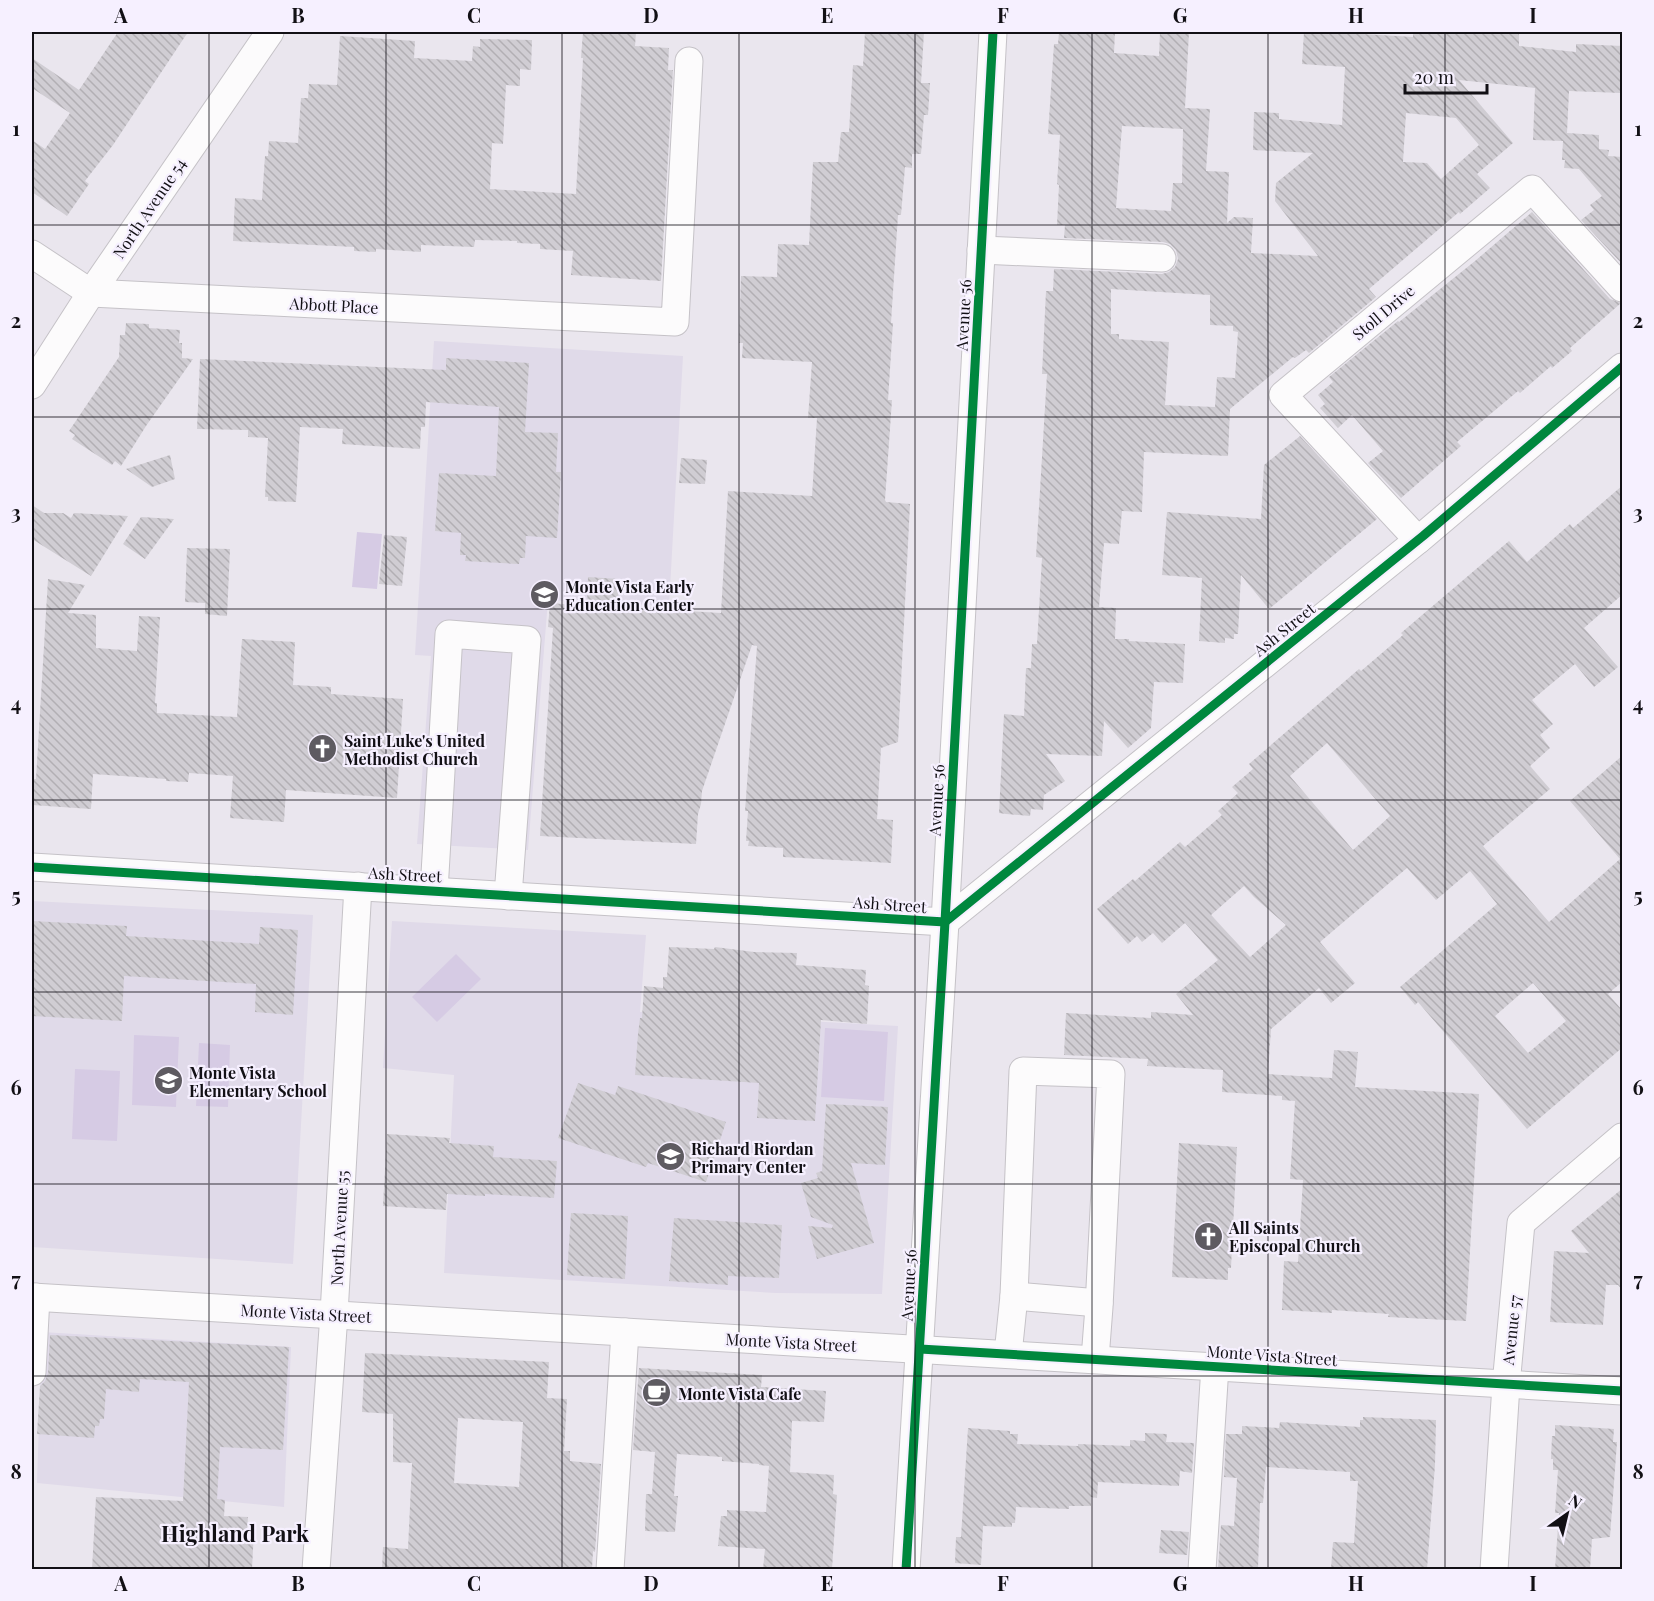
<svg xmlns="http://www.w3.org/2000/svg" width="1654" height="1601" font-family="'Playfair Display',serif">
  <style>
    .built { fill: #e0dae9 }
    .green { fill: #d6cbe4 }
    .building { fill: url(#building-back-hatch); fill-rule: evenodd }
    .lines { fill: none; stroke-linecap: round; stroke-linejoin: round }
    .minor-casing { stroke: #c5c2c7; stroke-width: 29 }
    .minor { stroke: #fcfbfc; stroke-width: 27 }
    .cycleway-casing { stroke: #f6f0ff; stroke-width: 13 }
    .cycleway { stroke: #00873e; stroke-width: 9 }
    .grid { fill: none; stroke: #121015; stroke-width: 1.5; stroke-opacity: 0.55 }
    .labels { text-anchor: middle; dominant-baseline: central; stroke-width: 4.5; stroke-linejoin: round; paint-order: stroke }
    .street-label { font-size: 16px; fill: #121015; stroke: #f6f0ff }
    .poi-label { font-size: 16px; font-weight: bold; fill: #121015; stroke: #f6f0ff; text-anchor: start }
    .district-label { font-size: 22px; font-weight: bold; fill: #121015; stroke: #f6f0ff }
    .neatline { fill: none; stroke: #121015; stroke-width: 2 }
    .grid-label { font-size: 20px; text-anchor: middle; font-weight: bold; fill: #121015 }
  </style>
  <defs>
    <pattern id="building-back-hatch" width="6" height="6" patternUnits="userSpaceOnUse" patternTransform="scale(1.5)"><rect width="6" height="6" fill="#d0cdd3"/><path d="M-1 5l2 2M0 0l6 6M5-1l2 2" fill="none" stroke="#b2afb4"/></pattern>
  </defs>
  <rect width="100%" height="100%" fill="#eae6ee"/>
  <g class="built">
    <polygon points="434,341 683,356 669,606 548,600 528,850 417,844 431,656 415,655"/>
    <polygon points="32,901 313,915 293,1264 32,1247"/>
    <polygon points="392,921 646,935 640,1012 898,1026 882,1294 776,1293 444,1273 454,1075 383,1068"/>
    <polygon points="42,1332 291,1347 284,1507 37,1483"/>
  </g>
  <g class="green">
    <polygon points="357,532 382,534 377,589 352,587"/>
    <polygon points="456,954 481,979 437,1022 412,997"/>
    <polygon points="825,1028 888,1032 884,1101 821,1097"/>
    <polygon points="134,1035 179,1037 176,1107 132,1105"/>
    <polygon points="199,1043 230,1045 228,1107 196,1106"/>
    <polygon points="75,1069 120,1071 117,1141 72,1139"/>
  </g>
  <g class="building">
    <polygon points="118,32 188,32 113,145 85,181 89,184 67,216 32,192 32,140 45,149 70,113 32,88 32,58 79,90"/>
    <polygon points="583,32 636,32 635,46 669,48 668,70 673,70 661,281 571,275 573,251 540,249 540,244 517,243 517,241 475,240 474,247 421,245 421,252 376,249 376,252 354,251 354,247 233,241 235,198 262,200 265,156 268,156 269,141 298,143 301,98 308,98 309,84 337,85 340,36 415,41 414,58 472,61 473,46 480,47 480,39 532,40 531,70 520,69 520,86 506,85 503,144 492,143 490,189 576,194 583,58 581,58"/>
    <polygon points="865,32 924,32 921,83 930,83 928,115 924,115 921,154 912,154 912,168 905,167 901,215 898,215 891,323 893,323 888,400 892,400 885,500 886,502 910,504 898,742 881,748 877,819 893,820 891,863 783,857 783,848 748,846 749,841 746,841 748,811 745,811 757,646 752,645 702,791 701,804 698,814 696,844 540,836 553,628 548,627 550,603 587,606 588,577 619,579 618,607 721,613 728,491 812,496 817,418 808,418 812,362 742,358 743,343 739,343 741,276 777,277 778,244 809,245 813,162 838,162 841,132 849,132 853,65 863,66"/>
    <path d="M1059,32H1115L1114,53L1159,56L1160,32H1189L1185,108L1210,109L1206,171L1229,172L1227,223L1234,217L1253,218L1251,253L1318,256L1275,201L1276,183L1313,153L1253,150L1254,112L1279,113V119L1342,125L1345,67L1302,64L1304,32H1346V33L1413,37V32L1519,34V46L1576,52V44L1623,46L1621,93L1569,91L1567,133L1599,135V149L1609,150L1608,156L1623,157V265L1581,220L1594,210L1590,205L1602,196L1579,169L1564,168L1565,160H1562L1563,141L1533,140L1535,88L1459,80L1513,143L1477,174L1490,188L1460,214L1459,212L1369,289L1376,297L1309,353L1306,350L1295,358L1293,357L1230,409L1228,456L1144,452L1142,512L1122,511L1119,544L1104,543L1099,607L1116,608L1115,639H1129V641L1185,644L1183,683L1154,682L1151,728L1128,748L1104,721L1102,756L1046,754L1065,781L1044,795L1043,810L1031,809L1030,816L1006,814L999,813L1004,714L1024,716L1026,668H1031L1032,644H1037L1042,558L1036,557L1047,374H1042L1046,291H1053L1054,269L1162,274L1169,272L1175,267L1178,259L1176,250L1170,244L1163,242L1064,238L1065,225H1057L1059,185L1057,184L1060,135L1048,134L1054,44H1058ZM1406,113L1456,118L1479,145L1441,179L1427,163L1403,162ZM1122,126L1183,129L1182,183H1173L1171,211L1116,208ZM1111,289L1210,295V325L1233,326V331L1238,332L1235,378L1217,377L1215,407L1165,405L1169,342L1119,339V334H1111Z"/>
    <polygon points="1532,212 1610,299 1621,303 1570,348 1572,351 1552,368 1551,366 1520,393 1518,391 1457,442 1461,446 1401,498 1368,463 1383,451 1352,415 1338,428 1320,408 1325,404 1318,395 1333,382 1329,377 1398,321 1399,322 1475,261"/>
    <polygon points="126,323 149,324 149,328 180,330 179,343 182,343 182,358 193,359 146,426 121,466 115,461 112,465 72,439 75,435 69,431 119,357 120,335 125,335"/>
    <polygon points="446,358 529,363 525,432 558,433 556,472 561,472 557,538 526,536 525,558 520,558 519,564 465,561 466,555 460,555 461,533 435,531 439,473 496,476 499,407 426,402 425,427 421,427 420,449 342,444 343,429 300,427 296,502 268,501 268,497 265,497 268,438 248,437 248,430 197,429 200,359 446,370"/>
    <polygon points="1300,436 1377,519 1269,609 1241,575 1238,634 1234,634 1234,639 1225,638 1225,643 1199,641 1202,578 1162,575 1167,512 1261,519 1264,465"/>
    <polygon points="170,455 175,479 152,487 126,469"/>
    <polygon points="681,458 707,460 705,484 679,483"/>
    <path d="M1623,485V594L1584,628L1618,667L1594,687L1575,664L1532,700L1553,724L1540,735L1550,748L1530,766L1550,789L1483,846L1549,922L1620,859L1570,801L1623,755V981L1608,994L1623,1011V1047L1527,1129L1418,1002L1415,1005L1400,987L1497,904L1470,871L1436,900L1407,868L1320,942L1355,983L1331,1003L1319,988L1271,1029L1268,1074L1332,1078L1334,1050L1358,1052L1355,1087L1479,1094L1466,1321L1388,1317L1389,1314L1332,1310V1313L1282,1310L1284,1261L1298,1262L1303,1180L1290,1179L1295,1101L1282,1100V1096L1222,1092L1223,1070L1147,1066L1148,1059L1064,1055L1066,1013L1151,1018V1012L1193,1015L1176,994L1218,960L1185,923L1162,943L1153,933L1142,942L1137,936L1128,944L1097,909L1133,879L1135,881L1180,842L1185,847L1222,815L1218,811L1238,793L1232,787L1253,769L1249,764L1359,669L1361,671L1403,635L1401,633L1509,541L1527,562L1570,524L1573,528ZM1327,743L1390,816L1353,850L1290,776ZM1244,886L1254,897L1286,925L1250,957L1211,915ZM1533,983L1566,1021L1528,1053L1495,1016Z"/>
    <polygon points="32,505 44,513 63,513 71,518 74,513 128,516 91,576 32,539"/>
    <polygon points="141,517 174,519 145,559 123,544"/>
    <polygon points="384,535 407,537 402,586 379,584"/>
    <polygon points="187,548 230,549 227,616 205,614 205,603 185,602"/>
    <polygon points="48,579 85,585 68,613 96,615 96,648 137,651 139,616 160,617 155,703 157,703 157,713 237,717 242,639 295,642 293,685 331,687 331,694 403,699 397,798 286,790 284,822 230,818 233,776 189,773 188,782 166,781 166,779 93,774 91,809 32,805 32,779 36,779"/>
    <polygon points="32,921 127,926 126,936 259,944 260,927 298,930 293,1015 255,1012 256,984 124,976 122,1021 32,1016"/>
    <polygon points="669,947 714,949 715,947 754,952 797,953 796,965 866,970 865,985 869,986 867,1024 821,1020 815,1121 757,1118 759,1083 635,1075 638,1034 640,1018 642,1018 644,986 663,988 663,977 667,977"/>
    <polygon points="578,1083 615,1095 618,1086 726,1122 706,1182 648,1163 646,1167 558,1138"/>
    <polygon points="826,1104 888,1107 885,1165 851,1163 874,1243 817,1259 808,1226 832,1228 833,1225 811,1217 801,1183 818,1178 816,1173 822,1171"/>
    <polygon points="387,1134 450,1138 449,1143 494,1146 493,1157 557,1161 554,1198 485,1194 485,1196 447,1194 446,1210 383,1206"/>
    <polygon points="1179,1143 1237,1147 1231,1268 1228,1268 1228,1280 1172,1277"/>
    <polygon points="1623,1188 1623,1291 1618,1285 1606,1285 1603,1325 1550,1322 1554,1251 1589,1253 1571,1231"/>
    <polygon points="571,1213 628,1216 625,1279 567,1275"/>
    <polygon points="674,1218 782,1225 779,1278 728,1276 728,1285 669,1281"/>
    <polygon points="50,1335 289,1347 283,1450 220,1447 217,1499 225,1500 224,1516 248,1517 247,1530 254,1530 252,1569 92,1569 96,1497 183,1501 189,1382 140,1379 139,1392 106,1389 104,1419 100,1419 99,1426 95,1426 94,1438 37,1434 40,1386 45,1381 48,1373"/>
    <path d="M365,1353L549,1362L547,1398L567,1399L564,1451H570V1461L601,1464L595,1552L593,1551L592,1569H382L383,1547L408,1549L412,1463L393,1462V1414L362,1412ZM458,1418L523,1422L519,1487L454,1483Z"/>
    <polygon points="639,1368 762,1375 761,1387 826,1391 824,1422 792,1421 790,1472 834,1475 833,1494 837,1495 832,1569 763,1569 765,1549 718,1546 721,1516 727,1516 727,1510 766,1512 769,1466 759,1465 759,1464 722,1461 722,1457 677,1454 674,1496 678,1496 675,1532 645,1531 646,1494 652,1494 655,1452 633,1450"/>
    <polygon points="1363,1417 1436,1420 1435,1465 1427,1569 1331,1569 1333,1542 1354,1543 1358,1481 1350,1481 1350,1472 1266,1467 1263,1503 1260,1503 1258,1569 1218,1569 1221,1525 1234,1526 1237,1478 1224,1477 1226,1434 1242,1434 1242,1426 1279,1428 1280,1422 1360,1427 1360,1420 1363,1420"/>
    <polygon points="1555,1425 1614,1429 1613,1442 1617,1442 1610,1537 1592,1539 1590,1569 1555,1569 1559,1513 1555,1513 1558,1470 1553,1470 1553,1459 1551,1459 1552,1436 1555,1436"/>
    <polygon points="968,1428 1010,1431 1010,1434 1018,1434 1017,1444 1078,1446 1078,1444 1130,1446 1130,1440 1145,1441 1145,1433 1167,1434 1166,1442 1194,1443 1192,1473 1180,1471 1179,1486 1098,1482 1097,1498 1091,1497 1091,1506 1069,1506 1069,1509 1016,1507 1015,1523 1012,1523 1012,1527 983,1526 981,1565 955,1563 956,1537 961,1537"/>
    <polygon points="1161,1530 1189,1532 1187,1555 1159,1553"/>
  </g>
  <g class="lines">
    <defs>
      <g id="minor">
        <polyline points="981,250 1162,258"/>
        <polyline points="32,254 91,293 675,322 689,61"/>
        <polyline points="32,385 91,293 270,32"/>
        <polyline points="1418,540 1283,395 1532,189 1622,288"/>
        <polyline points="32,867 945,922 1423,536 1622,367"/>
        <polyline points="434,891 449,634 527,640 508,896"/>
        <polyline points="1014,1296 1099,1303"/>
        <polyline points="32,1297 1622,1391"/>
        <polyline points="1008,1354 1014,1296 1023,1071 1111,1074 1099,1307 1095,1359"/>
        <polyline points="32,1372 36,1297"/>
        <polyline points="316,1570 334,1314 358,886"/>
        <polyline points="610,1570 625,1332"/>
        <polyline points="906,1570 945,922 993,32"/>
        <polyline points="1202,1570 1215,1366"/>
        <polyline points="1494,1570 1506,1385 1521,1223 1622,1137"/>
      </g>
    </defs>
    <use href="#minor" class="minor-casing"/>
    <use href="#minor" class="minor"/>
    <defs>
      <g id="cycleway">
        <polyline points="32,867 945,922 1423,536 1622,367"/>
        <polyline points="920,1349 1622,1391"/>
        <polyline points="906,1570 945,922 993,32"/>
      </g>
    </defs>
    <use href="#cycleway" class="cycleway-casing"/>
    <use href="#cycleway" class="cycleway"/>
  </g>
  <path class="grid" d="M209,32V1570M386,32V1570M562,32V1570M739,32V1570M915,32V1570M1092,32V1570M1268,32V1570M1445,32V1570M32,225H1622M32,417H1622M32,609H1622M32,800H1622M32,992H1622M32,1184H1622M32,1376H1622"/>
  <defs>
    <symbol id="school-disc" viewBox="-11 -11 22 22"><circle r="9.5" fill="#5e5b61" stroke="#f6f0ff"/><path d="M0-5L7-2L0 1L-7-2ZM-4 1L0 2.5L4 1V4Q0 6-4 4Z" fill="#fff"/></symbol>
    <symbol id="church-disc" viewBox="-11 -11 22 22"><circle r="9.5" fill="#5e5b61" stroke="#f6f0ff"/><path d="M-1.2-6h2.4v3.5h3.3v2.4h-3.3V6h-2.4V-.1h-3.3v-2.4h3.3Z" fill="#fff"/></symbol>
    <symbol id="cafe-disc" viewBox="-11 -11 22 22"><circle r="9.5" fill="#5e5b61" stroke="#f6f0ff"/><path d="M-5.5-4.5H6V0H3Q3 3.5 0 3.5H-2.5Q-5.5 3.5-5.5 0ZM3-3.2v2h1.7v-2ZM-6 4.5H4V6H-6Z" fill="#fff"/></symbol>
  </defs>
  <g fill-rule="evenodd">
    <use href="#school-disc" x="528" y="578" width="33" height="33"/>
    <use href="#church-disc" x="306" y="732" width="33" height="33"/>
    <use href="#school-disc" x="152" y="1064" width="33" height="33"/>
    <use href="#school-disc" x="654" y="1140" width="33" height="33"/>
    <use href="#church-disc" x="1192" y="1220" width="33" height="33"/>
    <use href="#cafe-disc" x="640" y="1376" width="33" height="33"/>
  </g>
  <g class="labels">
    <g class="street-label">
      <text transform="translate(149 208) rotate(-56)">North Avenue 54</text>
      <text transform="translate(334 305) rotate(3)">Abbott Place</text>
      <text transform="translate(1383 312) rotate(-40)">Stoll Drive</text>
      <text transform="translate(963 315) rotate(-87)">Avenue 56</text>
      <text transform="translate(1284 629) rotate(-39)">Ash Street</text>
      <text transform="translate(936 800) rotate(-87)">Avenue 56</text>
      <text transform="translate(405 874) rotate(3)">Ash Street</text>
      <text transform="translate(890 904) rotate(4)">Ash Street</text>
      <text transform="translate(339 1228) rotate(-87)">North Avenue 55</text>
      <text transform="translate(908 1285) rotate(-87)">Avenue 56</text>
      <text transform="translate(306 1313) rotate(3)">Monte Vista Street</text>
      <text transform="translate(1511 1330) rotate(-84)">Avenue 57</text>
      <text transform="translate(791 1342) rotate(3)">Monte Vista Street</text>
      <text transform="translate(1272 1355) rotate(4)">Monte Vista Street</text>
    </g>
    <g class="poi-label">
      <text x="565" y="586">Monte Vista Early<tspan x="565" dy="18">Education Center</tspan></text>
      <text x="344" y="740">Saint Luke's United<tspan x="344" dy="18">Methodist Church</tspan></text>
      <text x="189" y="1072">Monte Vista<tspan x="189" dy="18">Elementary School</tspan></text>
      <text x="691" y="1148">Richard Riordan<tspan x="691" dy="18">Primary Center</tspan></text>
      <text x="1229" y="1227">All Saints<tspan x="1229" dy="18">Episcopal Church</tspan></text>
      <text x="678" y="1393">Monte Vista Cafe</text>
    </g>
    <g class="district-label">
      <text x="235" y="1533">Highland Park</text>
    </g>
  </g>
  <rect width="1654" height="1601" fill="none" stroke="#f6f0ff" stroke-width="66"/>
  <g transform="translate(1567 1514) rotate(34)" stroke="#f6f0ff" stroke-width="4.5" paint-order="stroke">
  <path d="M0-4.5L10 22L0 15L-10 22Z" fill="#121015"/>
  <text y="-9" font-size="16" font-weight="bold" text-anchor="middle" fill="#121015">N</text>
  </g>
  <path d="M1405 84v9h82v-9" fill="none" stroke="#121015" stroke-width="3"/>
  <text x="1414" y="84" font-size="18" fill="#121015" stroke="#f6f0ff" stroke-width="4.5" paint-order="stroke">20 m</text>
  <rect x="33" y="33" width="1588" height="1535" class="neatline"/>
  <g class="grid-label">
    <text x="121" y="23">A</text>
    <text x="298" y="23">B</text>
    <text x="474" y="23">C</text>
    <text x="651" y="23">D</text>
    <text x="827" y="23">E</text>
    <text x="1003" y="23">F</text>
    <text x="1180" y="23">G</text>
    <text x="1356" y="23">H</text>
    <text x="1533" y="23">I</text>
    <text x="16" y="136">1</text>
    <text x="1638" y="136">1</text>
    <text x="16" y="328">2</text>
    <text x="1638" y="328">2</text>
    <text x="16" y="520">3</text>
    <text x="1638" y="520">3</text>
    <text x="16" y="711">4</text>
    <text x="1638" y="711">4</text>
    <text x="16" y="903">5</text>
    <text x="1638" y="903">5</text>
    <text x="16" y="1095">6</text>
    <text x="1638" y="1095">6</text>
    <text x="16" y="1287">7</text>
    <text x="1638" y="1287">7</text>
    <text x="16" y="1479">8</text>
    <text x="1638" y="1479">8</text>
    <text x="121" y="1591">A</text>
    <text x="298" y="1591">B</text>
    <text x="474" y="1591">C</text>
    <text x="651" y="1591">D</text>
    <text x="827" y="1591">E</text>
    <text x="1003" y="1591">F</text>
    <text x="1180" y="1591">G</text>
    <text x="1356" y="1591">H</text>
    <text x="1533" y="1591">I</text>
  </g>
</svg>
